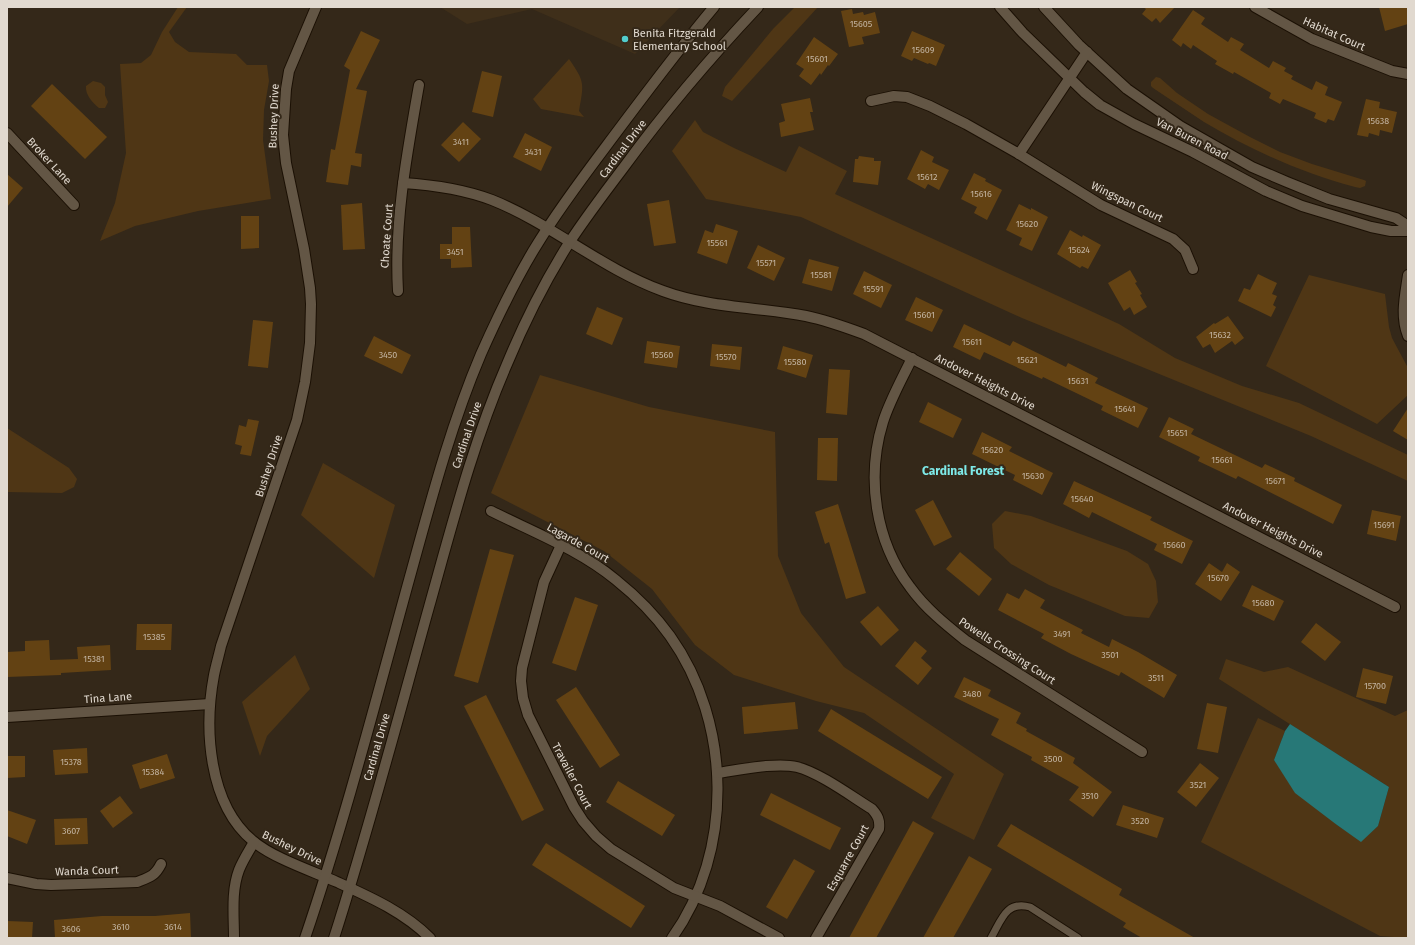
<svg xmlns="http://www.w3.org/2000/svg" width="1415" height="945" font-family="'Fira Sans',sans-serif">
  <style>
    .built { fill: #3f2f1a }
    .green { fill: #4f3615 }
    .water { fill: #277877 }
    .building { fill: #634213 }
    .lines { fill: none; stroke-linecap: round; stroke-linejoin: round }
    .lane-casing { stroke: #1b1004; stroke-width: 9 }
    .street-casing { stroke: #1b1004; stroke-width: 12 }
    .secondary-casing { stroke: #1b1004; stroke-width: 12 }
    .lane { stroke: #635645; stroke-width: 7 }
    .street { stroke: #635645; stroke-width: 10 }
    .secondary { stroke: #635645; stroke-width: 10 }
    .poi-dot { fill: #52cdcc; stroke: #342819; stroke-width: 1.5 }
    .labels { text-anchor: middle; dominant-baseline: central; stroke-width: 4; stroke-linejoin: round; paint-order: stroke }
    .number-label { font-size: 9px; fill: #c2b3a0 }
    .poi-label { font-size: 11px; fill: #e1d9cf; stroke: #342819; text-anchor: start }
    .street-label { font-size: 11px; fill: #e1d9cf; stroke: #342819 }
    .neighbourhood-label { font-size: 12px; font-weight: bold; fill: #7eeae9; stroke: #342819 }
  </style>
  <rect width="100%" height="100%" fill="#342819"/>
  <polygon class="built" points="440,7 680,7 635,54 532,9 467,24"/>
  <g class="green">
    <polygon points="178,7 187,7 169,32 175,42 189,52 236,54 247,65 267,65 269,81 264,110 263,140 271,199 198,211 135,226 100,241 115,203 126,153 120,64 141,63 151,55 162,32"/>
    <polygon points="795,7 818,7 732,101 722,96 725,87 773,29"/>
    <path d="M569,59C585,82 584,83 579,111L584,117L541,109L533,99Z"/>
    <path d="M1156,77L1160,78L1177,93L1208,114L1250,137L1280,152L1312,164L1364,180L1366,181L1365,186L1360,188L1355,187C1302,173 1251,150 1204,122C1187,111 1170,99 1153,88L1151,86V82Z"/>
    <path d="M93,81L101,83L105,87V95L108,102L105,108H99C93,103 85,95 86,86Z"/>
    <polygon points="695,120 703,132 734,148 786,172 799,146 847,171 835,194 1119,324 1175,358 1242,386 1299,403 1408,455 1408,481 1311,436 1022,318 801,217 706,199 672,151"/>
    <polygon points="1309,275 1385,294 1389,327 1392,338 1408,368 1408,395 1377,424 1266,366"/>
    <polygon points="540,375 649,407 775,432 778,556 801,613 844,667 1004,774 974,840 931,818 954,774 864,713 816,701 734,675 695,645 652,589 604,551 491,493"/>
    <polygon points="7,428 69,468 77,479 74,487 62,493 7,492"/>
    <polygon points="323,463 395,505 374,578 301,515"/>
    <polygon points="1005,511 1031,516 1127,551 1148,564 1156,581 1158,602 1149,618 1125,616 1049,585 1011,564 994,548 992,524"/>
    <polygon points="295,655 310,689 267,736 260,756 242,702"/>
    <polygon points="1226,659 1264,672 1288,667 1395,716 1408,710 1408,938 1380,936 1201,842 1258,718 1285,731 1274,760 1337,825 1361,841 1378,826 1389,787 1219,679"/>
  </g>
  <polygon class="water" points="1290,724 1389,787 1378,826 1361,842 1337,825 1295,793 1274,760 1285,731"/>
  <g class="building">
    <polygon points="1143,7 1175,7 1160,23 1156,18 1152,22 1142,14 1146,9"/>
    <polygon points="1379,7 1408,7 1408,24 1385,31"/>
    <polygon points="852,9 853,14 863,12 864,15 875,12 880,33 862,37 864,44 849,47 841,11"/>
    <polygon points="1193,10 1205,18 1201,24 1228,42 1231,37 1244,44 1240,50 1269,68 1273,61 1286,68 1284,71 1293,76 1291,79 1312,90 1316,81 1328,87 1325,95 1342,102 1334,121 1328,119 1326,123 1314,118 1316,113 1283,99 1280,104 1269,98 1271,93 1234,72 1233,74 1215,64 1217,61 1193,45 1191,49 1183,43 1181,47 1172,40"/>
    <polygon points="361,31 380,40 356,89 367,91 355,153 362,154 361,167 351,165 348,185 326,182 331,149 335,150 350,70 344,66"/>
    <polygon points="912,31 945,45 936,66 929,63 928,64 914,58 912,61 901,56"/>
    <polygon points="814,37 838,54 829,66 828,65 821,75 820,73 811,85 799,76 804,69 796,64"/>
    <polygon points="482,71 502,76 493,117 472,112"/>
    <polygon points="52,84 107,137 85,159 31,106"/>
    <polygon points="810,98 813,112 810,112 814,130 781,137 779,123 785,121 781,104"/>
    <polygon points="1366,99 1380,102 1379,108 1397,112 1392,133 1380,130 1379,136 1369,133 1368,137 1357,135"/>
    <polygon points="463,122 481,139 459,162 441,145"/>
    <polygon points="525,133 552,147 541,171 513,157"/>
    <polygon points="921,150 934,157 932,162 949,170 939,190 928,184 925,189 907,179"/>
    <polygon points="859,156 874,158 874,161 881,161 878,185 853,182 855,159 858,159"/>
    <polygon points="974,173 986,179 985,181 1002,190 987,220 974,213 977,207 961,199"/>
    <polygon points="7,174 23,188 7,207"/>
    <polygon points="669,200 676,243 654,246 647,204"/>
    <polygon points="362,203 365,249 343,250 341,205"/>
    <polygon points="1019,204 1031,210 1031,208 1048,217 1032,251 1019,245 1022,238 1006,230"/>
    <polygon points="241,216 259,216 259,248 241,249"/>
    <polygon points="716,224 738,231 727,264 697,253 705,230 713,233"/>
    <polygon points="452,227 470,227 472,267 451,268 451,259 440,259 440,244 452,244"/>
    <polygon points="1070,230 1082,237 1083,235 1101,245 1088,269 1082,266 1080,268 1057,254"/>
    <polygon points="758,245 785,258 774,281 747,268"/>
    <polygon points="809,259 839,267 832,291 802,283"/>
    <polygon points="1130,270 1137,282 1135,283 1142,294 1140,295 1147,307 1134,315 1130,307 1124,311 1108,283"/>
    <polygon points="864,271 892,285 881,308 853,294"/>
    <polygon points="1258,274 1277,283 1272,294 1277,296 1273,305 1276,307 1271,317 1238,301 1244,288 1250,290"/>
    <polygon points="916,297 943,310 932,332 905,320"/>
    <polygon points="597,307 623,318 612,345 586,334"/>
    <polygon points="1228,316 1244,338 1235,345 1232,341 1215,353 1210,344 1203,348 1196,337 1214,323 1215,324"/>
    <polygon points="253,320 273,322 268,368 248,366"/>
    <polygon points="964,324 1010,346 1013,341 1066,367 1068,363 1098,378 1095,383 1148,408 1138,428 1101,410 1103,406 1043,377 1042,379 984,352 980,360 953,347"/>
    <polygon points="374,336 411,355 402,374 364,356"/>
    <polygon points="647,341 680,346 677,368 644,363"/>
    <polygon points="712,344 742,347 740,370 710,366"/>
    <polygon points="783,346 813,355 806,378 777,369"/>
    <polygon points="829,369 850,370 847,415 826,413"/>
    <polygon points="928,402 962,419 953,438 919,422"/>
    <polygon points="1408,408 1408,440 1393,431"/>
    <polygon points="1169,417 1194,429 1191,434 1262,468 1265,464 1295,478 1294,481 1342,505 1333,524 1238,476 1236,479 1198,461 1200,457 1159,437"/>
    <polygon points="248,419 259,421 251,456 240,454 242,446 235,444 239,425 246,427"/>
    <polygon points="982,432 1012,447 1009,451 1053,473 1042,495 1013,480 1015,475 972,454"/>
    <polygon points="818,438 838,438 837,481 817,480"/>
    <polygon points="1074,481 1152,517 1150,520 1193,541 1182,564 1154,550 1157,544 1092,512 1089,518 1063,504"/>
    <polygon points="933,500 952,537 934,546 915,510"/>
    <polygon points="838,504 866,593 846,599 829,542 825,544 815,512"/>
    <polygon points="1372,510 1401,516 1396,541 1367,534"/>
    <polygon points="490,549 514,555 478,683 454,676"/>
    <polygon points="960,552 992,579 979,596 946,569"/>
    <polygon points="1209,563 1222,572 1227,563 1240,572 1221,601 1195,584"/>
    <polygon points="1252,585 1284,601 1274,621 1242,606"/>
    <polygon points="1025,589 1045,600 1040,608 1083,630 1081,633 1109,647 1112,639 1138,652 1177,675 1164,698 1121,672 1119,676 1071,654 1041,638 1044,634 998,610 1007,593 1019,599"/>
    <polygon points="575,597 598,605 576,671 552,663"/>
    <polygon points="878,606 899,630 881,646 860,622"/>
    <polygon points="1316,623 1341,642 1325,661 1301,642"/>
    <polygon points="137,624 172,624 171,650 136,650"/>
    <polygon points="49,640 50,660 78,659 77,647 110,645 111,670 61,673 61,675 7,677 7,652 25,651 25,641"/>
    <polygon points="915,641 927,651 921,658 932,668 918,685 895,666"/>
    <polygon points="1363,668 1393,676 1386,704 1356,697"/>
    <polygon points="964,677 991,690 988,696 1021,713 1016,723 1027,729 1026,731 1075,758 1073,763 1112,792 1093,817 1069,800 1079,787 1031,760 1032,757 991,735 999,719 954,697"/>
    <polygon points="576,687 620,755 600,768 556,700"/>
    <polygon points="486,695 544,810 522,821 464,706"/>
    <polygon points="795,702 798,729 744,734 742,707"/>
    <polygon points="1207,703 1227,707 1218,753 1197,749"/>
    <polygon points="831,709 942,777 928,799 818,731"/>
    <polygon points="87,748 88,773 55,775 53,750"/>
    <polygon points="167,754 175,778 140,789 132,765"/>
    <polygon points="7,756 25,756 25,777 7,778"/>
    <polygon points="1200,763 1219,778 1196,807 1177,792"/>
    <polygon points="618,781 675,815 662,836 606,802"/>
    <polygon points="771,793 841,828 830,850 760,815"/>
    <polygon points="120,796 133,813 113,828 100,811"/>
    <polygon points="1123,805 1164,818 1157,838 1116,825"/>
    <polygon points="7,810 36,820 27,844 7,836"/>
    <polygon points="87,818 88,844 55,845 54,819"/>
    <polygon points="913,821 934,833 876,938 849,938"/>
    <polygon points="1011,824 1122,889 1119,895 1195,938 1142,938 1123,927 1126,923 997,846"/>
    <polygon points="546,843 645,906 631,928 532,865"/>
    <polygon points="969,856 992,869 953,938 923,938"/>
    <polygon points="794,859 815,871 787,919 766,907"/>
    <polygon points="190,913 191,938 55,938 54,920 102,916 155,916"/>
    <polygon points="7,921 33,922 32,938 7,938"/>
  </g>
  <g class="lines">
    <defs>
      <path id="lane" d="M991,938C1001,921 1006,900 1030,907L1078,938"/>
      <g id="street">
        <path d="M316,7L289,71L286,89L283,135L286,163L304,249L310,288L311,304L310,343L305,382L297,420L221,646C219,655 216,665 214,675C204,728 208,804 253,841C273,858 312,871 337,882C370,897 404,912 430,938"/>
        <polyline points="1000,7 1023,33 1084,92 1100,105 1134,124 1193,152 1266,191 1302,206 1371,227 1391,231 1408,231"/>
        <polyline points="1044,7 1079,45 1127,89 1180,126 1252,167 1287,182 1329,199 1396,218 1408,226"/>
        <polyline points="1255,7 1312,39 1392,71 1408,74"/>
        <polyline points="871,101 894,96 907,97 930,106 966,124 1019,154 1101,205 1173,239 1185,250 1193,269"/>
        <polyline points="7,133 74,205"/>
        <polyline points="1019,154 1087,52"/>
        <path d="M403,183C434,185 463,189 492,200C552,224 602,269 663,291C709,308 758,307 806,316C826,320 845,327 864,334L1395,607"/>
        <path d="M1408,275C1405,296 1400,316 1408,336"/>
        <path d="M398,291C394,222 407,153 419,85"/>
        <path d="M912,358C902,379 890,400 883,422C866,477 875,541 910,587C925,608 945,624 965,640L1142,752"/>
        <path d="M491,511C533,532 580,550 616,580C636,596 655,615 670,636C732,723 734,851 672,938"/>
        <polyline points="561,545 544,582 522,668 521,681 523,698 528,715 574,807 583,821 596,836 611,849 674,888 720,906 779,938"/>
        <polyline points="7,717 210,704"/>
        <path d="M717,773C739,770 776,762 797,767C820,773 851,796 872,809C878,816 880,820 879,829L816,938"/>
        <path d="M7,878L36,884L51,885L137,882C150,877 155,876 161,864"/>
        <path d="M234,938C234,916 231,891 239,870C243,860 249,851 254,842"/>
      </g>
      <g id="secondary">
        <path d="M305,938C345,820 376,700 409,580C430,504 450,427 481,354C498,316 516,278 538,243C563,202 593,164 622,125C652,85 682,45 714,7"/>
        <path d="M334,938C369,829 398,718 429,607C452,525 473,442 507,364C524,323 545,281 569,243C586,217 605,192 624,167C665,111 710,58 758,7"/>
      </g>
    </defs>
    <use href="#lane" class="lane-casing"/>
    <use href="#street" class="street-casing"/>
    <use href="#secondary" class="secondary-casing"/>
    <use href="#lane" class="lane"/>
    <use href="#street" class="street"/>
    <use href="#secondary" class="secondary"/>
  </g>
  <circle class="poi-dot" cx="625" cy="39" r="4"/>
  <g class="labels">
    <g class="number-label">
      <text x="861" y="24">15605</text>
      <text x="923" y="50">15609</text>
      <text x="817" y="59">15601</text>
      <text x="1378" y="121">15638</text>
      <text x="461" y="142">3411</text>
      <text x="533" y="152">3431</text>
      <text x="927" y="177">15612</text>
      <text x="981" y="194">15616</text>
      <text x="1027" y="224">15620</text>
      <text x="717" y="243">15561</text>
      <text x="1079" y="250">15624</text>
      <text x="455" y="252">3451</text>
      <text x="766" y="263">15571</text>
      <text x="821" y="275">15581</text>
      <text x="873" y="289">15591</text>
      <text x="924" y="315">15601</text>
      <text x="1220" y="335">15632</text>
      <text x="972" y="342">15611</text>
      <text x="388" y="355">3450</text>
      <text x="662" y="355">15560</text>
      <text x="726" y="357">15570</text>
      <text x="1027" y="360">15621</text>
      <text x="795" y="362">15580</text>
      <text x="1078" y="381">15631</text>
      <text x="1125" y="409">15641</text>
      <text x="1177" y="433">15651</text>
      <text x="992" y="450">15620</text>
      <text x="1222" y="460">15661</text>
      <text x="1033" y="476">15630</text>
      <text x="1275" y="481">15671</text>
      <text x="1082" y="499">15640</text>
      <text x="1384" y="525">15691</text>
      <text x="1174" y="545">15660</text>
      <text x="1218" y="578">15670</text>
      <text x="1263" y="603">15680</text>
      <text x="1062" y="634">3491</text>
      <text x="154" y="637">15385</text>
      <text x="1110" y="655">3501</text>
      <text x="94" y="659">15381</text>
      <text x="1156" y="678">3511</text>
      <text x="1375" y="686">15700</text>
      <text x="972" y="694">3480</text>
      <text x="1053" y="759">3500</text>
      <text x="71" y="762">15378</text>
      <text x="153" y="772">15384</text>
      <text x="1198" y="785">3521</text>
      <text x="1090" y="796">3510</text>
      <text x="1140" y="821">3520</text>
      <text x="71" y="831">3607</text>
      <text x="121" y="927">3610</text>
      <text x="173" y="927">3614</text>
      <text x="71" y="929">3606</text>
    </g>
    <g class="poi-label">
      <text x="633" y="33">Benita Fitzgerald<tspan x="633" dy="13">Elementary School</tspan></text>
    </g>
    <g class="street-label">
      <text transform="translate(1334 34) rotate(24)">Habitat Court</text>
      <text transform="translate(274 116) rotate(-88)">Bushey Drive</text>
      <text transform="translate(1192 139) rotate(27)">Van Buren Road</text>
      <text transform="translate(623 149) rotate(-53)">Cardinal Drive</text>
      <text transform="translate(49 161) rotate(47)">Broker Lane</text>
      <text transform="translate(1127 202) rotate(26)">Wingspan Court</text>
      <text transform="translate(387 236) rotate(-86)">Choate Court</text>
      <text transform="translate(985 382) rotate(27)">Andover Heights Drive</text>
      <text transform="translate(467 435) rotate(-71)">Cardinal Drive</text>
      <text transform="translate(269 466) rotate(-72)">Bushey Drive</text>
      <text transform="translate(1273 530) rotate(27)">Andover Heights Drive</text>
      <text transform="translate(578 543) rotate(29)">Lagarde Court</text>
      <text transform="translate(1007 651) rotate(33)">Powells Crossing Court</text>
      <text transform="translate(108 698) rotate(-4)">Tina Lane</text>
      <text transform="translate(377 747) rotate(-74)">Cardinal Drive</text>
      <text transform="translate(572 776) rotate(62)">Travailer Court</text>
      <text transform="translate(292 848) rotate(26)">Bushey Drive</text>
      <text transform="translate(848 858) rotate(-61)">Esquarre Court</text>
      <text transform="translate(87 871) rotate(-2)">Wanda Court</text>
    </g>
    <g class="neighbourhood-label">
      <text x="963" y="471">Cardinal Forest</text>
    </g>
  </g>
  <rect width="1415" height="945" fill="none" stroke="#e1d9cf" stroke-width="16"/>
</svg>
